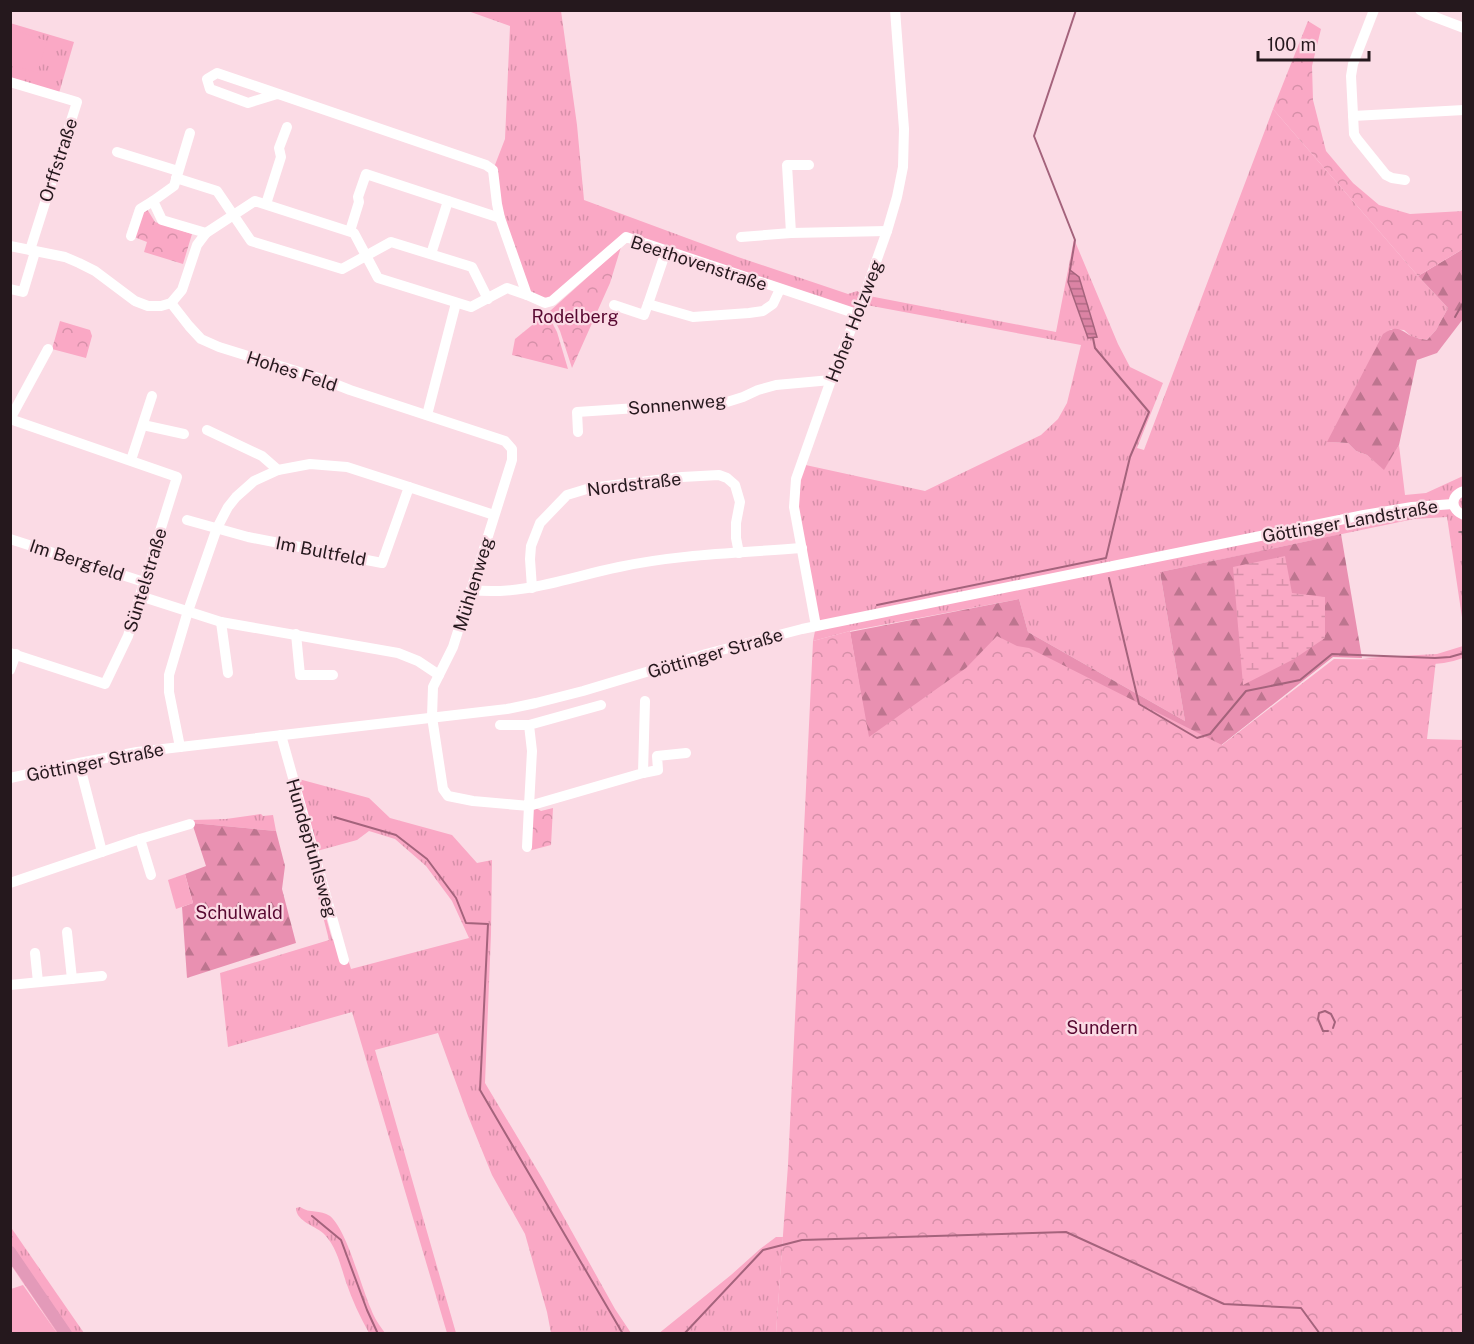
<svg xmlns="http://www.w3.org/2000/svg" width="1474" height="1344" font-family="'Public Sans',sans-serif">
  <style>
    .grass { fill: url(#grass-tufts) }
    .forest { fill: url(#forest-firs) }
    .wetland { fill: url(#wetland-marsh) }
    .park { fill: url(#park-crowns) }
    .garden { fill: #faa8c5 }
    .water { fill: url(#water-rules); stroke: #a4637c; stroke-width: 1.5 }
    .lines { fill: none; stroke-linecap: round; stroke-linejoin: round }
    .stream { stroke: #a4637c; stroke-width: 2 }
    .minor { stroke: #fff; stroke-width: 10 }
    .major { stroke: #e39ab9; stroke-width: 12 }
    .tram { stroke: #88737a; stroke-width: 1.5 }
    .labels { text-anchor: middle; dominant-baseline: central; stroke-width: 4.5; stroke-linejoin: round; paint-order: stroke }
    .street-label { font-size: 18px; fill: #25181d; stroke: #fbdbe5 }
    .park-label { font-size: 18px; fill: #580831; stroke: #fbdbe5 }
  </style>
  <defs>
    <pattern id="grass-tufts" width="24" height="20" patternUnits="userSpaceOnUse" patternTransform="scale(1.5)"><rect width="24" height="20" fill="#faa8c5"/><path d="M3 7l-1-3M5 7V3M7 7l1-3M15 17l-1-3M17 17v-4M19 17l1-3" fill="none" stroke="#d690a9"/></pattern>
    <pattern id="forest-firs" width="22" height="20" patternUnits="userSpaceOnUse" patternTransform="scale(1.5)"><rect width="22" height="20" fill="#e990b1"/><path d="M5 1l3.5 6h-7zM16 11l3.5 6h-7z" fill="#bd758f"/></pattern>
    <pattern id="wetland-marsh" width="20" height="14" patternUnits="userSpaceOnUse" patternTransform="scale(1.5)"><rect width="20" height="14" fill="#faa8c5"/><path d="M1 5h8M5 5V1M11 12h8M15 12V8" fill="none" stroke="#d690a9"/></pattern>
    <pattern id="park-crowns" width="20" height="18" patternUnits="userSpaceOnUse" patternTransform="scale(1.5)"><rect width="20" height="18" fill="#faa8c5"/><path d="M2 6a3 3 0 1 1 6 0M12 15a3 3 0 1 1 6 0" fill="none" stroke="#d690a9"/></pattern>
    <pattern id="water-rules" width="6" height="5" patternUnits="userSpaceOnUse" patternTransform="scale(1.5)"><rect width="6" height="5" fill="#db83a4"/><path d="M0 2.5h6" fill="none" stroke="#b16a85"/></pattern>
  </defs>
  <rect width="100%" height="100%" fill="#fbdbe5"/>
  <g class="grass">
    <polygon points="468,11 561,11 577,125 584,200 738,257 848,294 857,291 864,295 1056,332 1074,239 1118,344 1130,367 1163,383 1137,448 1144,450 1273,109 1418,276 1448,308 1436,330 1427,340 1412,337 1404,330 1391,329 1328,442 1348,443 1356,451 1367,455 1384,469 1399,445 1405,495 1426,493 1463,476 1463,624 1447,517 1414,519 1160,572 1185,721 1028,632 1019,599 850,631 813,641 816,626 794,507 801,464 925,491 1041,435 1058,419 1067,403 1081,345 861,304 857,314 626,237 552,301 527,295 500,218 493,170 505,139 510,26"/>
    <polygon points="10,23 74,42 59,93 11,78"/>
    <path d="M1463,646V658C1431,670 1396,662 1362,658L1437,654Z"/>
    <polygon points="295,778 369,798 390,818 452,835 477,863 492,860 491,934 485,1083 542,1178 615,1309 631,1333 551,1333 547,1312 525,1234 492,1175 468,1116 438,1033 375,1050 456,1333 447,1333 352,1012 228,1047 220,973 329,940 314,881 316,881 332,939 341,937 351,969 469,938 452,901 426,866 395,839 369,831 357,840 317,851"/>
    <polygon points="261,814 263,816 273,815 276,831 192,823 189,819 193,820 226,819"/>
    <path d="M300,1207C310,1214 320,1209 330,1216C347,1230 361,1287 371,1309C374,1318 380,1326 385,1333H369C360,1317 352,1300 346,1282C341,1267 337,1248 325,1235C317,1226 296,1222 296,1208Z"/>
    <polygon points="10,1226 84,1333 57,1333 11,1265"/>
    <polygon points="776,1237 783,1237 776,1333 658,1334 731,1275 760,1249"/>
  </g>
  <g class="forest">
    <path d="M1463,249V319L1437,353L1417,360L1399,445L1384,470L1367,455L1356,451L1348,443L1327,442L1383,334C1397,325 1399,329 1411,336C1416,338 1422,339 1427,340L1436,330L1448,308L1418,276Z"/>
    <polygon points="1341,534 1362,658 1333,657 1210,754 871,754 850,632 1019,599 1028,632 1185,721 1160,572"/>
    <polygon points="192,823 276,831 285,866 282,889 296,943 187,978 182,907 193,903 185,874 206,866"/>
  </g>
  <polygon class="wetland" points="1285,556 1292,593 1325,597 1325,638 1294,659 1243,685 1233,567"/>
  <g class="park">
    <polygon points="1308,21 1321,29 1312,66 1313,100 1326,151 1353,183 1379,205 1410,214 1463,211 1463,249 1418,276 1273,109"/>
    <polygon points="147,209 155,222 192,234 183,264 144,252 147,242 134,237 142,212"/>
    <polygon points="621,247 610,283 572,368 560,331 550,311"/>
    <polygon points="547,313 557,332 568,369 512,355 515,339"/>
    <polygon points="60,321 90,330 92,336 86,358 52,349"/>
    <polygon points="850,631 869,737 966,668 997,636 1017,646 1029,648 1222,745 1334,659 1436,660 1427,739 1464,740 1463,1333 776,1333 788,1165 813,641"/>
    <polygon points="536,808 541,811 553,808 551,845 528,851 530,813"/>
  </g>
  <g class="garden">
    <polygon points="11,29 47,41 37,73 11,64"/>
    <polygon points="185,874 193,903 176,909 168,880"/>
    <polygon points="23,1285 57,1333 11,1333 11,1289"/>
  </g>
  <polygon class="water" points="1070,270 1079,277 1097,337 1088,338 1068,282"/>
  <g class="lines">
    <g class="stream">
      <polyline points="1070,270 1075,240 1034,136 1076,10"/>
      <polyline points="1455,317 1464,301"/>
      <polyline points="1109,578 1139,704 1197,738 1210,734 1246,691 1300,680 1332,654 1435,658 1450,657 1464,653"/>
      <polyline points="877,605 1106,558 1130,457 1149,412 1095,348 1093,338"/>
      <polyline points="334,817 396,835 427,859 456,898 466,923 488,924 480,1090 623,1334"/>
      <polyline points="1328,1031 1323,1031 1318,1019 1319,1013 1325,1011 1331,1014 1335,1022 1333,1028"/>
      <polyline points="312,1216 341,1240 367,1310 378,1334"/>
      <polyline points="684,1334 763,1250 802,1240 1066,1232 1224,1304 1301,1308 1320,1334"/>
    </g>
    <g class="minor">
      <polyline points="1374,10 1353,64 1351,76 1354,134 1357,139 1386,175 1392,178 1405,180"/>
      <polyline points="1420,10 1427,14 1464,28"/>
      <polyline points="10,82 77,102 30,250"/>
      <polyline points="277,94 248,103 210,89 207,79 217,73 486,165 493,170 497,204 500,218 527,295"/>
      <polyline points="1353,116 1464,110"/>
      <polyline points="190,133 174,186 153,201 162,220 206,233"/>
      <polyline points="117,152 178,171"/>
      <polyline points="176,178 217,191 251,241 342,269 391,242 472,267 488,299"/>
      <polyline points="266,204 281,157 279,148 287,127"/>
      <polyline points="350,231 359,202 358,197 366,174 500,218"/>
      <polyline points="791,233 787,165 809,165"/>
      <polyline points="131,236 140,209 153,201"/>
      <polyline points="741,237 791,233 887,231"/>
      <polyline points="10,246 65,257 79,263 95,271 135,301 148,306 161,306 171,303 182,290 197,245 206,233 255,201 354,233 378,278 471,307 507,288 527,295 545,303 552,301 626,237 857,314"/>
      <polyline points="666,251 648,304 693,317 749,313 763,311 773,304 780,289"/>
      <polyline points="431,254 448,201"/>
      <polyline points="10,289 23,292 35,252"/>
      <polyline points="171,303 189,326 201,339 219,347 322,379 350,390 505,441 512,449 512,460 453,647 433,687 432,717 443,789 448,796 473,801 529,806 532,751 529,725 601,705"/>
      <polyline points="614,305 644,315 648,304"/>
      <polyline points="427,415 456,303"/>
      <polyline points="143,425 184,434"/>
      <polyline points="207,430 262,456 278,470"/>
      <polyline points="578,432 577,412 727,402 743,397 758,390 776,385 831,380"/>
      <polyline points="131,460 152,396"/>
      <path d="M1464,491C1450,495 1450,510 1464,515"/>
      <polyline points="187,520 248,537 382,563 409,487 494,515"/>
      <polyline points="10,539 144,582"/>
      <polyline points="532,588 530,559 531,546 540,523 567,495 590,488 682,477 719,475 727,478 735,485 740,502 736,523 736,538 739,553"/>
      <path d="M471,590C523,596 569,577 619,567C679,554 741,553 802,548"/>
      <polyline points="140,596 221,622 398,653 418,661 439,675"/>
      <polyline points="221,622 228,673"/>
      <polyline points="816,626 794,507 796,479 831,380 861,304 887,231 897,197 903,167 904,129 895,10"/>
      <polyline points="296,634 300,675 333,675"/>
      <polyline points="10,653 105,684 128,636 144,582 177,477 10,419 48,349"/>
      <polyline points="10,670 16,654"/>
      <polyline points="500,725 529,725"/>
      <polyline points="281,735 344,960"/>
      <polyline points="180,747 169,692 169,675 188,611 217,528 228,507 236,497 254,481 278,470 310,464 347,467 409,487"/>
      <polyline points="79,763 102,852"/>
      <polyline points="643,773 658,770 657,756 686,753"/>
      <polyline points="10,778 79,763 137,752 507,709 536,703 583,691 706,654 802,629 1364,515 1412,507 1453,504"/>
      <polyline points="140,839 151,875"/>
      <polyline points="527,847 529,806 643,773 645,701"/>
      <polyline points="10,883 140,839 190,824"/>
      <polyline points="67,932 72,979"/>
      <polyline points="35,953 38,982"/>
      <polyline points="10,985 102,976"/>
    </g>
    <polyline class="major" points="10,1252 66,1334"/>
    <polyline class="tram" points="1459,532 1464,532"/>
  </g>
  <g class="labels">
    <g class="street-label">
      <text transform="translate(58 160) rotate(-72)">Orffstraße</text>
      <text transform="translate(699 263) rotate(18)">Beethovenstraße</text>
      <text transform="translate(854 321) rotate(-69)">Hoher Holzweg</text>
      <text transform="translate(292 371) rotate(18)">Hohes Feld</text>
      <text transform="translate(677 404) rotate(-5)">Sonnenweg</text>
      <text transform="translate(634 484) rotate(-7)">Nordstraße</text>
      <text transform="translate(1350 521) rotate(-10)">Göttinger Landstraße</text>
      <text transform="translate(321 551) rotate(11)">Im Bultfeld</text>
      <text transform="translate(77 560) rotate(18)">Im Bergfeld</text>
      <text transform="translate(145 580) rotate(-73)">Süntelstraße</text>
      <text transform="translate(473 584) rotate(-73)">Mühlenweg</text>
      <text transform="translate(715 653) rotate(-16)">Göttinger Straße</text>
      <text transform="translate(95 762) rotate(-11)">Göttinger Straße</text>
      <text transform="translate(312 848) rotate(74)">Hundepfuhlsweg</text>
    </g>
    <g class="park-label">
      <text x="575" y="316">Rodelberg</text>
      <text x="239" y="912">Schulwald</text>
      <text x="1102" y="1027">Sundern</text>
    </g>
  </g>
  <rect width="1474" height="1344" fill="none" stroke="#25181d" stroke-width="24"/>
  <path d="M1258 51v9h111v-9" fill="none" stroke="#25181d" stroke-width="3"/>
  <text x="1267" y="51" font-size="18" fill="#25181d" stroke="#fbdbe5" stroke-width="4.5" paint-order="stroke">100 m</text>
</svg>
